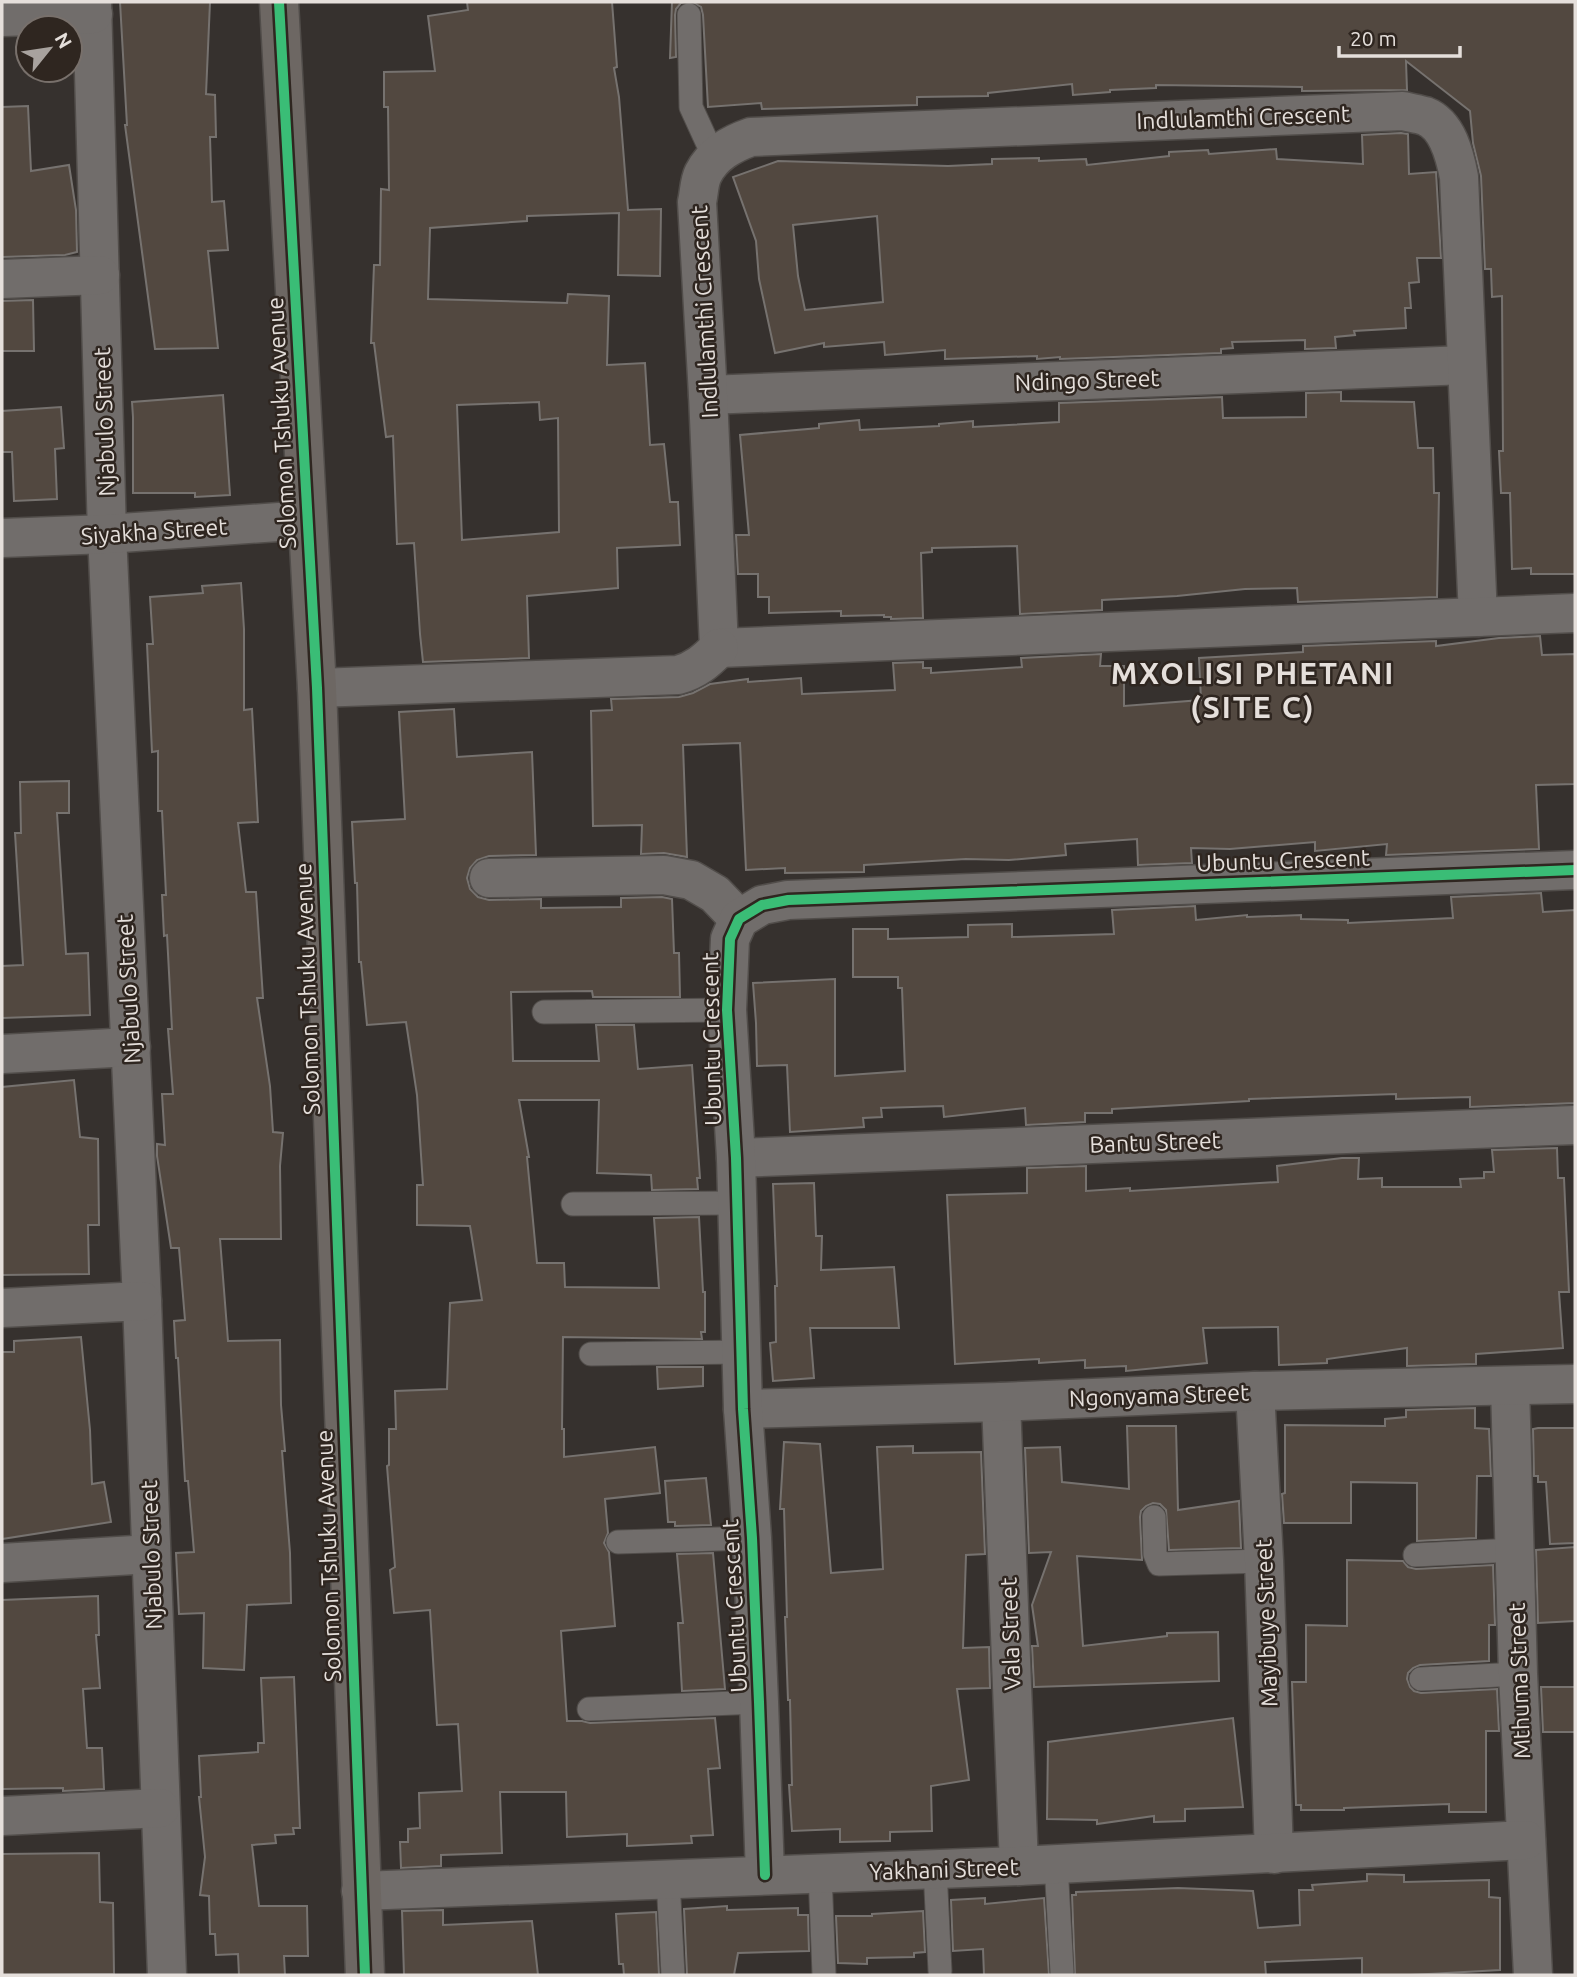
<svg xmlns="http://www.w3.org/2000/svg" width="1577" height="1977" font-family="Ubuntu,sans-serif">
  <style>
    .building { fill: #524840; stroke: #76726f; stroke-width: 2; fill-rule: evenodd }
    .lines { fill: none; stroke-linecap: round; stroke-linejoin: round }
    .lane-casing { stroke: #514d4a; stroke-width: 25 }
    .street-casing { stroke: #514d4a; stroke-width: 41 }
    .secondary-casing { stroke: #514d4a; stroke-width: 41 }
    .lane { stroke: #716d6b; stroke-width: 23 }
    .street { stroke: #716d6b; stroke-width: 38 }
    .secondary { stroke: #6d6763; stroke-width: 38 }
    .cycleway-casing { stroke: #2f2620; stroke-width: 15 }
    .cycleway { stroke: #3abd76; stroke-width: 10 }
    .labels { text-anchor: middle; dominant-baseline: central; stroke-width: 5; stroke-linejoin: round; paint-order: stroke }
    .street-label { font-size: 23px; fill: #e5dfdb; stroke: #2f2620 }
    .district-label { font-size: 30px; font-weight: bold; letter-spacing: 2px; fill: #e5dfdb; stroke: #2f2620 }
  </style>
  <rect width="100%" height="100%" fill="#36312e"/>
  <g class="building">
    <polygon points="120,2 210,2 206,94 215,95 216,137 210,137 212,202 224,201 228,250 208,251 218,348 155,349 125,125 127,125"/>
    <path d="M467,2H612L617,67L614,68L619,97L628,210L661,209L660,276L618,275L619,213L527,216V221L430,228L428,299L567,303L568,294L609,296L607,365L645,363L650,445L664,444L670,502H678L680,545L617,548L618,588L527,596L529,658L423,662L420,634L414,543L397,544L393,436L386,437L374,343H371L374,265H380L381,189L389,190L388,107H384V72L435,71L428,16L468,10ZM539,402L540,420L558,418L559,532L462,540L457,405Z"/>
    <polygon points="672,2 686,2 681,3 676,9 675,15 676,57 670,58"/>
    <polygon points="692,2 1575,2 1575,574 1531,574 1531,568 1512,569 1510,493 1501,493 1499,451 1503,451 1502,296 1492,297 1491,269 1485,269 1481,176 1473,143 1470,111 1406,61 1407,90 1302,91 1302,87 1156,85 1156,88 1110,90 1110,92 1073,95 1072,84 988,93 988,96 917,97 917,105 762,109 761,103 708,107 703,15 701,7"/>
    <polygon points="28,106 31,171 69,165 76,210 77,252 65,255 2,257 2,107"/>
    <path d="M1401,133L1408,134L1409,174L1436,172L1441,258H1417L1419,282L1409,283L1411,308H1405L1406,328L1354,331L1355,335L1335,337L1336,348L1305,349V340L1232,342L1233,348L1221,349V353L1060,359V357L1037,359V356L945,359V350L885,355L884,342L824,347V343L775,353L759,279L756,241L733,177L778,161L948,166L992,164V159L1039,158V161L1086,159L1087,165L1169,156V152L1208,150L1209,154L1276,149L1277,159L1363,164L1362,135ZM877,216L883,302L805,310L798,276L793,225Z"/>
    <polygon points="33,300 34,351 2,351 2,301"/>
    <polygon points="1341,392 1341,401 1414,402 1418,448 1433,448 1434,493 1439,493 1437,597 1298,602 1297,588 1245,589 1177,596 1102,600 1102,610 1020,614 1017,546 932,548 932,552 921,553 923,618 891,619 891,617 884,617 884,615 841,616 841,611 769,613 769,597 758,597 758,574 738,574 736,535 749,535 740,435 819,428 819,424 859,420 860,430 939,426 939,424 973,421 973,427 1059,422 1059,403 1222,397 1223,418 1306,417 1306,393"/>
    <polygon points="223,395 230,495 195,497 195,493 133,493 133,417 132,402"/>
    <polygon points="61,407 64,448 55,449 57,499 14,501 12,452 2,452 2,411"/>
    <polygon points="241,583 244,629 244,710 252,709 258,822 238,823 246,892 256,892 263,998 257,998 270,1086 273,1132 283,1133 280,1166 281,1239 220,1239 228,1341 280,1340 281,1405 285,1451 282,1451 290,1553 291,1603 247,1605 244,1670 203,1668 204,1613 179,1614 176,1553 194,1552 188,1481 185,1481 178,1358 176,1358 174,1321 185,1320 179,1248 171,1248 157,1156 157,1144 165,1145 162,1094 173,1094 168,1029 172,1029 167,935 164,936 162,895 166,895 162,811 158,811 158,751 152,752 147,644 153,644 150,597 203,593 202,586"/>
    <polygon points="1540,636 1542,655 1575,654 1575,784 1536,785 1539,849 1386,855 1387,844 1315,851 1315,842 1230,849 1191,848 1192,863 1138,865 1137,839 1065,844 1066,855 1009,860 966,859 864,865 864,872 785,873 785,868 746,870 740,743 683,745 687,857 664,853 641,854 642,825 593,826 591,711 612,710 611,699 679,697 693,693 710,684 748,679 748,682 801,678 802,694 895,690 893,663 923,662 923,668 931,668 931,673 1022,667 1021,658 1101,654 1100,666 1124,666 1124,706 1201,700 1199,658 1303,652 1303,646 1436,641 1436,646 1499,638"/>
    <polygon points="454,709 457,757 532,752 536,855 489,856 477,860 470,868 467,878 470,889 478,897 489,900 541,899 541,908 621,907 621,898 662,897 672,899 674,953 679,953 680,997 593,997 592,991 511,992 513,1061 599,1061 596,1025 634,1025 638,1069 692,1065 700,1178 697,1178 698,1189 652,1190 651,1175 597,1173 599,1100 519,1100 529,1157 527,1157 537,1263 564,1263 565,1287 659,1288 654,1218 699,1217 703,1292 705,1292 705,1332 701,1332 702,1339 563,1337 562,1429 564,1429 564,1457 655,1447 660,1493 605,1499 608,1533 604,1543 609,1552 615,1626 561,1631 567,1721 582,1721 590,1723 715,1718 720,1768 708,1769 713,1835 691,1836 692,1843 627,1846 627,1834 567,1837 566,1792 500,1792 502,1853 441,1855 441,1866 401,1868 400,1842 408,1842 408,1829 420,1828 419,1793 462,1791 458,1724 437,1725 430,1610 394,1613 390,1570 395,1567 387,1466 389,1465 389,1429 396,1429 395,1391 447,1389 450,1303 482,1300 470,1226 417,1225 417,1185 423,1185 417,1095 406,1022 367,1025 361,962 359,962 357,883 355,883 352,822 405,819 399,712"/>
    <polygon points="69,781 69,813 57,813 66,954 88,953 90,1015 2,1018 2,966 23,965 15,833 21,833 20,782"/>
    <polygon points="1541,893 1543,912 1575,910 1575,1103 1470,1107 1470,1097 1396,1099 1396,1094 1249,1099 1249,1101 1112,1109 1112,1113 1085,1113 1085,1122 1026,1125 1025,1108 944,1117 943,1106 881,1108 882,1117 863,1118 864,1127 790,1132 787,1065 757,1066 756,1023 753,983 835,979 835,1076 905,1071 902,988 898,988 898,977 853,977 853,929 888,929 888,939 968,937 968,925 1012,924 1012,937 1114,934 1112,910 1195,906 1196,920 1247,915 1247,917 1301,915 1301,919 1348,920 1348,923 1453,918 1451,897"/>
    <polygon points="74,1080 80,1137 98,1139 99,1225 88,1225 89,1274 2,1275 2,1087"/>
    <polygon points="1557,1148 1558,1178 1564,1178 1569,1292 1559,1292 1563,1348 1476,1354 1476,1364 1407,1366 1407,1348 1327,1359 1327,1363 1279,1365 1278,1327 1203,1328 1207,1363 1126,1371 1126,1366 1085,1368 1085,1360 1039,1363 1039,1359 955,1364 947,1195 1027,1193 1027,1168 1086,1166 1086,1191 1130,1188 1130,1191 1278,1182 1277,1166 1342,1158 1359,1158 1358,1179 1382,1178 1382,1187 1461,1187 1460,1179 1484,1178 1484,1172 1494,1172 1492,1150"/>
    <polygon points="814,1183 816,1236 822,1236 821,1270 894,1267 899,1328 810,1328 814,1378 773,1381 770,1343 776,1342 775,1286 777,1286 773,1184"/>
    <polygon points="81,1337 90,1430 92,1484 104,1482 111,1522 2,1539 2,1352 14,1352 14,1341"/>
    <polygon points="657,1367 703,1367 703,1386 658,1389"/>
    <polygon points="1475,1408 1475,1428 1489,1429 1491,1476 1477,1476 1476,1538 1417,1541 1417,1483 1351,1482 1351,1523 1284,1523 1282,1494 1285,1493 1285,1425 1385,1426 1385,1419 1406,1417 1406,1410"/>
    <polygon points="1127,1426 1176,1426 1178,1510 1239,1501 1241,1548 1169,1550 1166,1510 1160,1504 1153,1503 1146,1506 1141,1511 1140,1517 1142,1560 1077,1556 1083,1646 1167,1636 1167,1633 1218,1632 1219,1681 1034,1687 1032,1646 1038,1646 1032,1605 1051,1552 1029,1553 1025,1448 1060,1447 1062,1482 1129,1489"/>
    <polygon points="1538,1428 1575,1428 1575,1543 1550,1544 1546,1482 1538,1482 1538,1476 1534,1476 1533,1429"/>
    <polygon points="784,1442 820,1444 831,1573 883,1569 877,1447 913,1446 913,1453 981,1452 985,1554 966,1555 963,1648 989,1647 990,1688 957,1689 969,1780 931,1786 932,1831 890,1832 890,1841 840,1842 840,1829 792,1831 789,1785 792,1785 790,1700 788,1700 785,1617 787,1617 784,1509 780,1509"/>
    <polygon points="706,1478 711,1525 675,1526 675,1522 668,1522 665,1481"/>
    <polygon points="1575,1547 1575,1621 1538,1623 1536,1550"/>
    <polygon points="713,1553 725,1689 682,1691 678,1623 683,1623 677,1554"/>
    <polygon points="1347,1560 1403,1561 1408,1567 1416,1569 1493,1565 1495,1625 1489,1625 1489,1661 1420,1665 1413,1668 1408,1673 1407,1679 1410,1687 1414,1691 1421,1693 1497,1689 1499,1731 1486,1731 1486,1812 1449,1812 1449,1804 1344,1808 1344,1810 1301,1810 1301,1805 1296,1805 1292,1682 1306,1682 1306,1625 1347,1626"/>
    <polygon points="98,1596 99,1635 96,1635 100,1688 83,1689 87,1748 102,1748 104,1789 63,1791 63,1788 2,1789 2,1600"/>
    <polygon points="294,1677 300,1828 293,1828 294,1834 275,1835 276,1843 252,1845 259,1906 307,1906 308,1956 284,1956 285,1975 239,1975 238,1954 216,1955 215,1934 210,1934 209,1896 200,1895 205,1857 199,1797 201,1797 199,1756 258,1752 258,1743 264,1743 261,1678"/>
    <polygon points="1541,1687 1575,1687 1575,1732 1543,1732"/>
    <polygon points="1233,1718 1243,1807 1185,1809 1185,1821 1154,1822 1154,1816 1097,1824 1097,1820 1047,1819 1048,1742"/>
    <polygon points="99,1853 100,1902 113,1903 114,1974 2,1975 2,1854"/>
    <polygon points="1367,1874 1404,1875 1404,1882 1489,1880 1489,1897 1500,1898 1500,1970 1410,1975 1362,1975 1362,1958 1265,1962 1266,1975 1075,1975 1072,1895 1076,1895 1076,1892 1178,1888 1253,1891 1258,1928 1300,1925 1299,1890 1313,1890 1312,1885 1367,1881"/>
    <polygon points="985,1898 985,1904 1044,1898 1049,1975 984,1975 983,1949 953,1951 951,1900"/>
    <polygon points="727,1906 727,1910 798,1908 798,1915 808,1915 809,1951 738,1953 734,1975 687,1975 684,1909"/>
    <polygon points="443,1910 443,1925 532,1921 538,1975 404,1975 402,1911"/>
    <polygon points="923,1911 925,1952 914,1953 914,1957 867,1958 867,1964 838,1963 836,1916 872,1916 872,1914"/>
    <polygon points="656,1912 659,1975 624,1975 623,1964 619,1964 616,1914"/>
  </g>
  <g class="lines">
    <defs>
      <g id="lane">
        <polyline points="689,15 691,107 707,142 718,154"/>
        <polyline points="544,1012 727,1010"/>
        <polyline points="573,1204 737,1203"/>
        <polyline points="591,1354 741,1352"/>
        <polyline points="1154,1517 1155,1554 1159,1564 1264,1561"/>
        <polyline points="618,1542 752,1538"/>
        <polyline points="1415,1555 1514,1550"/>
        <polyline points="1421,1679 1518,1674"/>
        <polyline points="589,1709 759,1702"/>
        <polyline points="1056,1864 1062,1972"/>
        <polyline points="935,1869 940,1971"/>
        <polyline points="820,1873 824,1974"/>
        <polyline points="668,1879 673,1975"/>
      </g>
      <g id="street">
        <polyline points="92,2 107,534 142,1301 167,1975"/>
        <polyline points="2,17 93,14"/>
        <polyline points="2,279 100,275"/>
        <polyline points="708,395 1466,365"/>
        <polyline points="2,538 107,534 307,520"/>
        <path d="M719,648L708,395L697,202C699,194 699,182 703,174C713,154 731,144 751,137L1403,111C1411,113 1418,114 1425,116C1448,125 1455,156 1459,177L1478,617"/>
        <polyline points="719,648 1575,613"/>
        <path d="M317,688L678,675C696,670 706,661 719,648"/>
        <polyline points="489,878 664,875 691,880 715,894 739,919"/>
        <polyline points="2,1054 131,1047"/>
        <polyline points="736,1158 1575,1125"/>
        <polyline points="2,1308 142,1301"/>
        <polyline points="1510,1386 1518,1674 1533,1975"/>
        <polyline points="1255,1391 1264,1561 1274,1854"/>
        <polyline points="1001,1402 1019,1866"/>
        <polyline points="743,1409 1001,1402 1255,1391 1575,1384"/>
        <polyline points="2,1563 151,1554"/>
        <polyline points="2,1816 160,1808"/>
        <polyline points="765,1875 759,1702 752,1538 743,1409 736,1158 727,1010 730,939 739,919 762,905 788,900 1575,870"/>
        <polyline points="361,1891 1019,1866 1526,1840"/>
      </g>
      <polyline id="secondary" points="279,2 317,688 365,1975"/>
    </defs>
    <use href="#lane" class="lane-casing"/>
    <use href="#street" class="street-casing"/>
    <use href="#secondary" class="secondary-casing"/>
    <use href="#lane" class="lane"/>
    <use href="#street" class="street"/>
    <use href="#secondary" class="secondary"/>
    <defs>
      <g id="cycleway">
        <polyline points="279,2 317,688 365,1975"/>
        <polyline points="765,1875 759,1702 752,1538 743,1409 736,1158 727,1010 730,939 739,919 762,905 788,900 1575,870"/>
      </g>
    </defs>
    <use href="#cycleway" class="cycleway-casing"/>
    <use href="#cycleway" class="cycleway"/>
  </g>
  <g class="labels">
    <g class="street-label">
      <text transform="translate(1243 117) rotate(-2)">Indlulamthi Crescent</text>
      <text transform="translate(704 312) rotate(-93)">Indlulamthi Crescent</text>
      <text transform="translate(1087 380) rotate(-2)">Ndingo Street</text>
      <text transform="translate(104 422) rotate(-92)">Njabulo Street</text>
      <text transform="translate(281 423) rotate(-93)">Solomon Tshuku Avenue</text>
      <text transform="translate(154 531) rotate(-4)">Siyakha Street</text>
      <text transform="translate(1283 860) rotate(-2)">Ubuntu Crescent</text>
      <text transform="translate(128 989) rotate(-93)">Njabulo Street</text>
      <text transform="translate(307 989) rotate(-92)">Solomon Tshuku Avenue</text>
      <text transform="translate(711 1039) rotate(-91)">Ubuntu Crescent</text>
      <text transform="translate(1155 1142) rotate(-2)">Bantu Street</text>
      <text transform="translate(1159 1395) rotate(-2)">Ngonyama Street</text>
      <text transform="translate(151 1555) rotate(-92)">Njabulo Street</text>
      <text transform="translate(328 1556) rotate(-92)">Solomon Tshuku Avenue</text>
      <text transform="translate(734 1606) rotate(-93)">Ubuntu Crescent</text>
      <text transform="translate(1266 1623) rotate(-92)">Mayibuye Street</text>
      <text transform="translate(1010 1634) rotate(-92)">Vala Street</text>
      <text transform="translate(1519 1681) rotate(-92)">Mthuma Street</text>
      <text transform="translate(944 1869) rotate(-2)">Yakhani Street</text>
    </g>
    <g class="district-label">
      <text x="1253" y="673">MXOLISI PHETANI<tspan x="1253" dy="34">(SITE C)</tspan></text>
    </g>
  </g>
  <rect width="1577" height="1977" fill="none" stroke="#e5dfdb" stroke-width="7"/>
  <g transform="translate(49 49) rotate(60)"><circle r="33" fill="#2f2620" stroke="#78706b" stroke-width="2"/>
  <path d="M0-5L12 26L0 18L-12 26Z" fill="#a8a29e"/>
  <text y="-10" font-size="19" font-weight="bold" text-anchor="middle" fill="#e5dfdb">N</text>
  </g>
  <path d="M1339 46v10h121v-10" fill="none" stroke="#e5dfdb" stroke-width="3.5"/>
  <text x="1350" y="46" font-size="21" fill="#e5dfdb" stroke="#2f2620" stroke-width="5" paint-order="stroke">20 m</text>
</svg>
